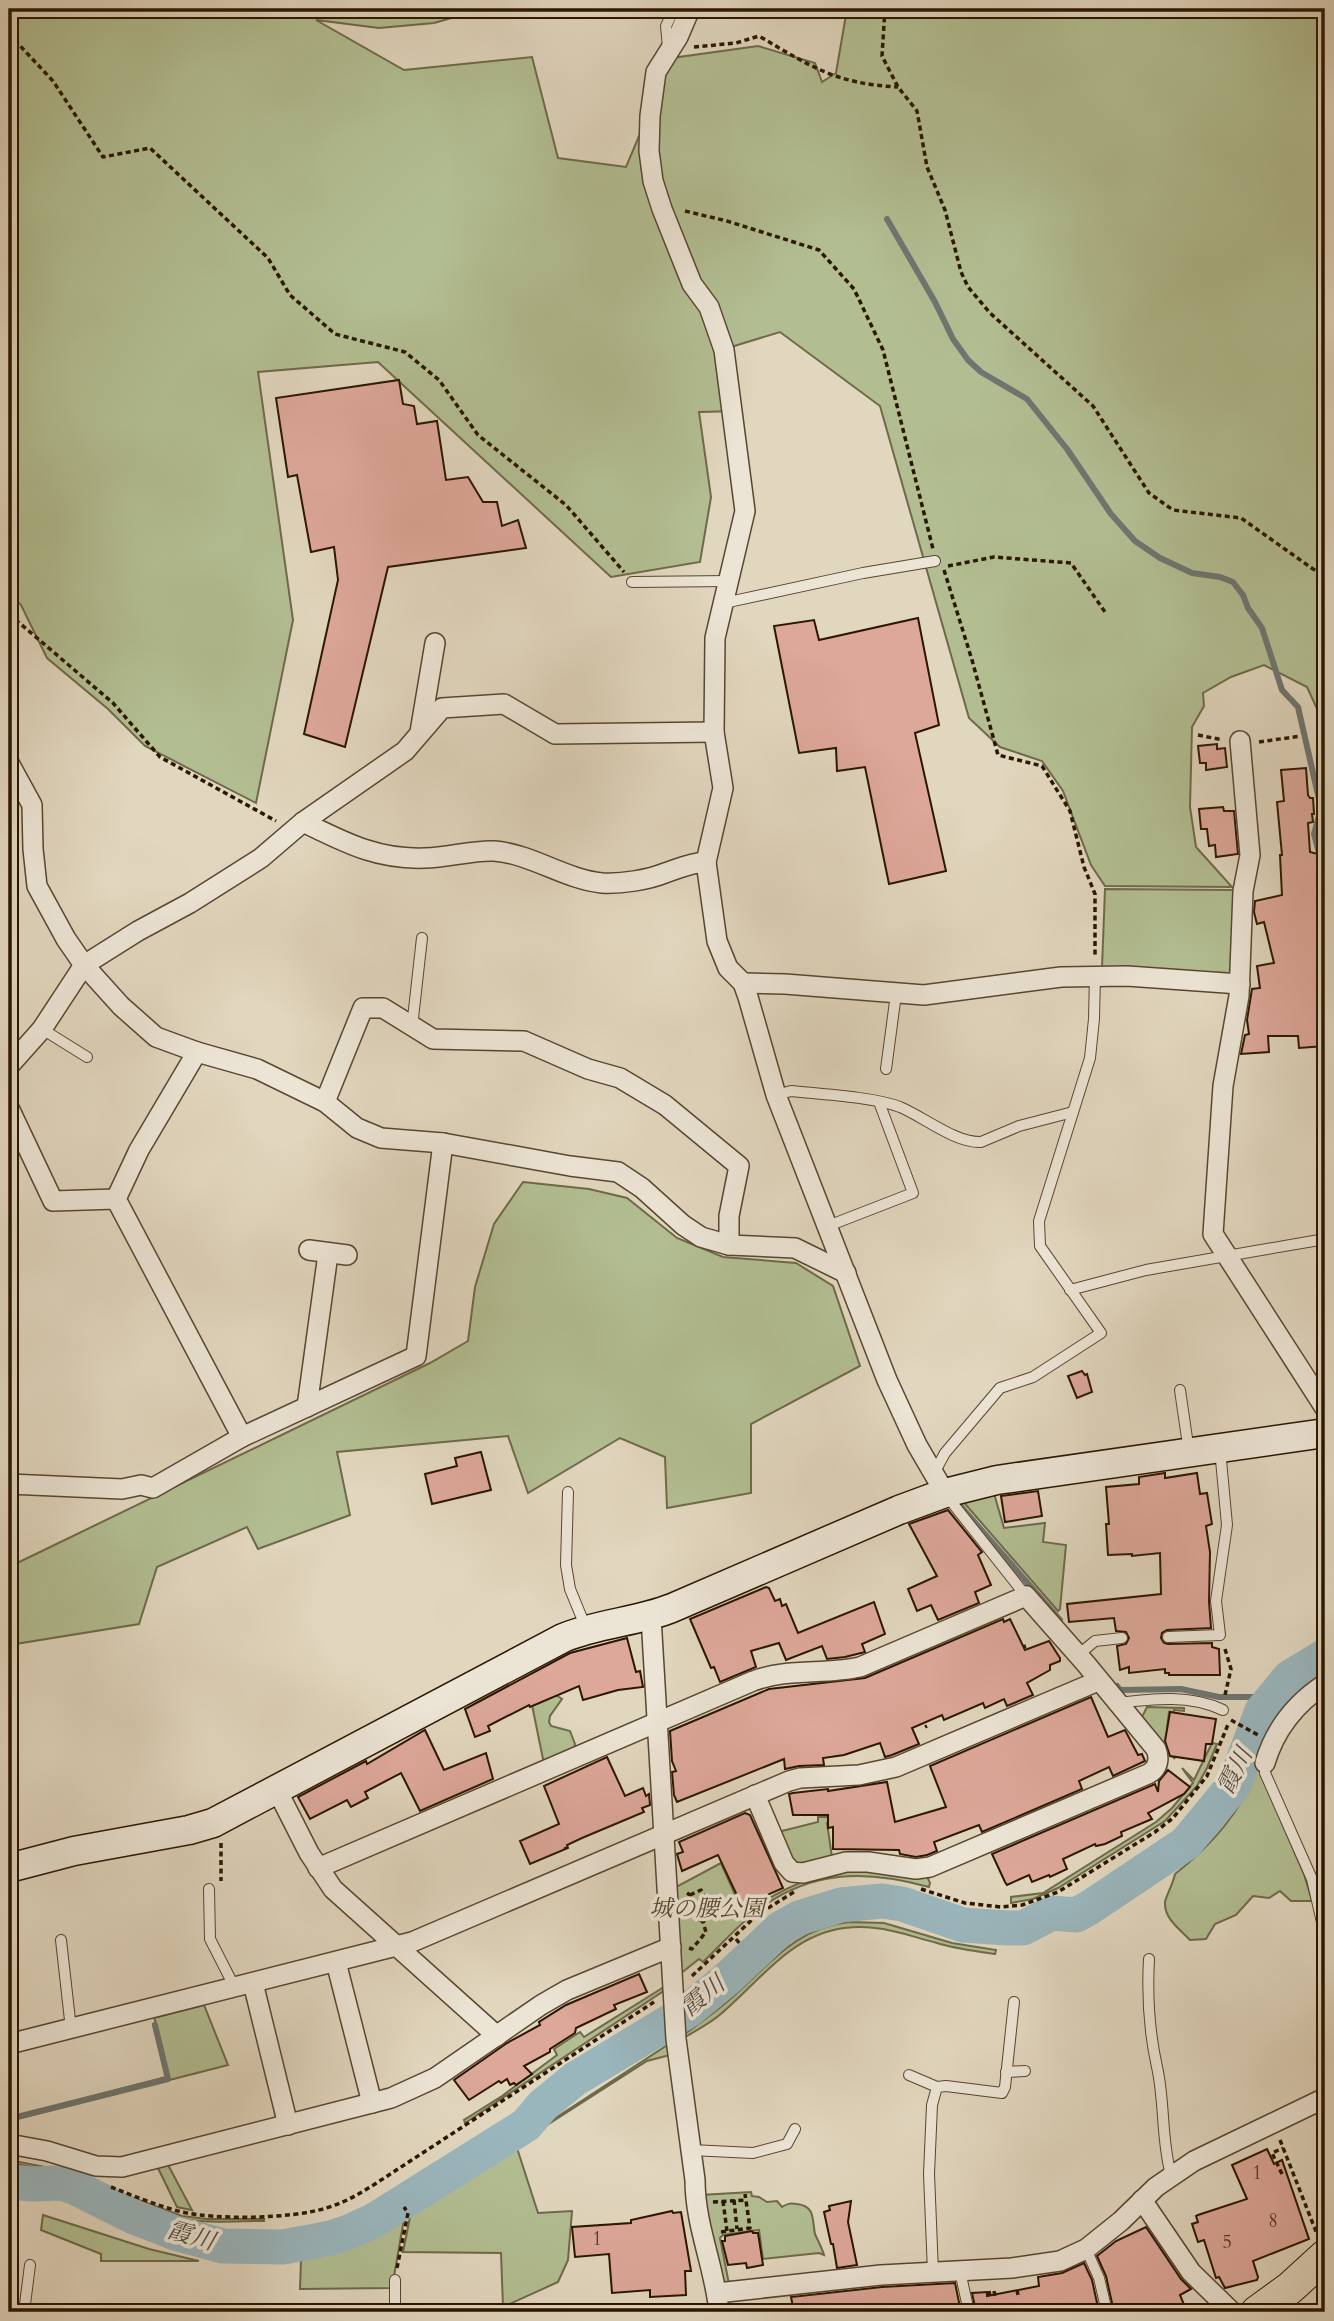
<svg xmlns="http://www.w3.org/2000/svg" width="1334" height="2321" font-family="Cardo,'Noto Serif JP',serif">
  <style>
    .green { fill: #b2be92; stroke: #6e6a49; stroke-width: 2 }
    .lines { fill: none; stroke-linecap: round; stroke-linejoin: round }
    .stream { stroke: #6e7671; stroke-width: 6 }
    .river { stroke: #9ab6bd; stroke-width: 35 }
    .building { fill: #dda799; stroke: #2b1600; stroke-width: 2 }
    .lane-casing { stroke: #584630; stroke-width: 12 }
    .street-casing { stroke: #584630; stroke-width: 22 }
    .secondary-casing { stroke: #2b1600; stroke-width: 31 }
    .primary-casing { stroke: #2b1600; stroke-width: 34 }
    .path { stroke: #2b1600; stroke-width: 3.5; stroke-dasharray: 5 3.5; stroke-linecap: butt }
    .lane { stroke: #ece4d5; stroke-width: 10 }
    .street { stroke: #ece4d5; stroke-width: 19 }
    .secondary { stroke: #ece4d5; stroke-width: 28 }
    .primary { stroke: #e1d6be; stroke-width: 32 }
    .labels { text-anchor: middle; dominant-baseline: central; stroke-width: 7; stroke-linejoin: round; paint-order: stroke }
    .number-label { font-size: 19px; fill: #583a26 }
    .park-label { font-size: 23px; font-style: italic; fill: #54482c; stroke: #ece4d5 }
    .water-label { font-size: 24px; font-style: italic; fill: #524e42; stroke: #ece4d5 }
  </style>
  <rect width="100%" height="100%" fill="#e1d6be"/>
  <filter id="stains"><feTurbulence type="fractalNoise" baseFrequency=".00286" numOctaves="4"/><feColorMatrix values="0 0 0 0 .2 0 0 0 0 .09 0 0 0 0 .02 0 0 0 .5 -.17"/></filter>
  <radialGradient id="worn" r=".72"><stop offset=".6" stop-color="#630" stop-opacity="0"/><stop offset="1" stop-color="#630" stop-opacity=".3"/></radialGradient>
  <g class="green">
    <polygon points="9,9 483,9 434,23 379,28 316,20 404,70 532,57 558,158 626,167 672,58 758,46 815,63 822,82 836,73 847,9 1325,9 1325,506 1319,527 1325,566 1325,722 1323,722 1307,687 1264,665 1231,677 1203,693 1204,706 1192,727 1190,807 1196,847 1232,887 1105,886 1091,865 1063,791 1042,761 1000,747 969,718 880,406 780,332 731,347 739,411 699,412 711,497 700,562 611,577 378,362 258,372 293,620 256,803 145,746 108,709 47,658 21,605 9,594"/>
    <polygon points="1105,889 1233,890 1235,970 1227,975 1102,968"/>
    <polygon points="523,1182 589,1189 627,1198 677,1238 723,1257 796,1263 833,1286 860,1366 751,1424 751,1493 667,1508 665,1457 620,1438 528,1493 508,1436 337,1452 350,1515 258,1549 247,1527 157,1567 139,1624 9,1645 9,1567 430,1363 468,1341 475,1287 494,1224"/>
    <polygon points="993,1490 1004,1528 1045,1523 1043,1542 1066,1545 1060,1609 1058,1611 960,1498"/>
    <polygon points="556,1695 562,1699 550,1716 549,1722 551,1726 570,1731 575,1744 573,1751 544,1764 532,1705"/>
    <path d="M1147,1707L1184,1708V1711L1174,1710L1173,1713L1169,1712C1167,1730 1163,1745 1175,1759L1140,1721Z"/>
    <polygon points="1212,1743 1217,1744 1207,1768 1197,1786 1165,1821 1058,1888 1033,1899 1011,1903 1011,1897 1043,1893 1156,1822 1172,1808 1193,1783 1182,1768 1194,1780"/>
    <path d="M1258,1767L1304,1874L1312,1901H1291L1280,1891L1269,1898L1253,1896L1236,1915L1215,1924L1206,1939L1190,1940C1180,1929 1164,1919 1165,1902C1166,1896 1173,1884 1175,1874C1212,1845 1241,1812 1258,1767Z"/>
    <polygon points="818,1817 846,1817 846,1822 827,1823 832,1857 804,1866 791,1861 778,1832 818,1822"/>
    <path d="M721,1863L744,1915C782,1887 825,1868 872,1870C889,1871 906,1876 922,1878L927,1876L930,1883L929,1887C867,1870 812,1869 758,1910C738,1925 721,1945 703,1962L699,1959L680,1974L676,1887Z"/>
    <path d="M849,1922L884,1923L952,1943L996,1950L995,1954C976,1951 956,1949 937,1943C916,1938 897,1930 875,1928C803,1919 770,1971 722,2013C711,2023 695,2031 682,2039V2036C701,2022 720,2009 737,1993C772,1961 799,1927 849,1922Z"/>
    <polygon points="664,1987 665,1990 465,2123 464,2120 502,2096 557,2055 554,2049 580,2032 584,2037"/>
    <polygon points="204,2005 228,2065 9,2121 9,2118 166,2077 153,2024 156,2023 154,2018"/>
    <polygon points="669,2044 670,2055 647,2061 516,2145 538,2213 572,2211 568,2260 558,2282 503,2307 501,2253 403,2252 411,2212"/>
    <path d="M9,2160L55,2169L182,2216L207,2219H264V2221C236,2221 206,2224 178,2218C119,2204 72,2171 9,2163Z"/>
    <polygon points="167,2163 192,2210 177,2207 157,2166"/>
    <path d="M751,2192L752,2196L759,2197L767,2202L777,2201L782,2207C788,2203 791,2203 797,2204C816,2206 812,2221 815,2234C818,2241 822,2248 824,2255L819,2253L763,2259L759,2230L723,2235L720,2238L729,2284L718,2280L701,2195Z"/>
    <polygon points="43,2215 149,2249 199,2261 101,2261 101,2254 41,2230"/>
    <polygon points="404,2219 392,2288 300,2289 301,2260 350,2247"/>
  </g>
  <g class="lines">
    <g class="stream">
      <polyline points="887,219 935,302 953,339 968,360 981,372 1027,399 1067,449 1111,514 1135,541 1160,558 1192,573 1220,577 1233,582 1243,595 1248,608 1262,628 1282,690 1298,707 1321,808 1314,834 1325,876"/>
      <polyline points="957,1502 1060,1620"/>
      <polyline points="1117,1686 1120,1690 1181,1689 1219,1697 1257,1697 1271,1700"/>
      <polyline points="9,2119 168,2079 155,2025"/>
    </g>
    <polyline class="river" points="9,2182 33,2184 60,2183 74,2187 134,2217 175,2233 223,2246 283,2247 331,2238 351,2231 373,2221 526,2125 543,2105 575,2079 689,2010 729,1977 781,1928 799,1918 841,1905 882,1901 902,1904 963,1925 1007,1928 1023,1928 1052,1913 1076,1915 1089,1908 1186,1843 1234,1785 1262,1711 1289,1678 1325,1656"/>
  </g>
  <g class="building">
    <polygon points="399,380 403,404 414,406 417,424 437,421 446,480 468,477 483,502 497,502 502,526 518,520 526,548 388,567 345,747 304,734 338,580 334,547 311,552 297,475 288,477 276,398"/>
    <polygon points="918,618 939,725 915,733 946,871 889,884 865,767 837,771 836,748 799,753 774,626 814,620 819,640"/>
    <polygon points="1217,744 1217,749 1225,748 1227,767 1206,770 1206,763 1200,763 1198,746"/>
    <polygon points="1306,768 1308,795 1310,798 1313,798 1314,814 1312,814 1313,822 1308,823 1310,852 1318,854 1320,893 1325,892 1325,1046 1299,1048 1298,1036 1268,1036 1269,1052 1241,1054 1245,1035 1249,1034 1247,1020 1252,989 1260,988 1257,966 1274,963 1264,922 1257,924 1254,912 1255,901 1282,895 1280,855 1282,855 1277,802 1284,801 1281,770"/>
    <polygon points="1223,807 1224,811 1234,811 1238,854 1216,857 1215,845 1209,846 1207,829 1201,829 1199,809"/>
    <polygon points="1082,1371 1085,1375 1087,1374 1092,1392 1077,1398 1068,1376"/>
    <polygon points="481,1452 491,1490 432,1504 425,1474 457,1466 455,1458"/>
    <polygon points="1165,1473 1165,1478 1197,1473 1200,1494 1207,1493 1212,1524 1206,1526 1210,1552 1209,1602 1211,1628 1167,1630 1162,1633 1161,1638 1164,1643 1168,1644 1212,1643 1212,1647 1219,1649 1220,1675 1169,1675 1169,1673 1165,1673 1165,1669 1129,1673 1129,1667 1120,1670 1117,1646 1126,1644 1129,1638 1126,1632 1116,1631 1114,1618 1069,1622 1067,1604 1161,1594 1160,1553 1132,1556 1132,1554 1108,1555 1106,1524 1109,1524 1106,1487 1139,1484 1139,1477"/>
    <polygon points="1038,1491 1042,1516 1005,1522 1001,1496"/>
    <polygon points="948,1510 982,1552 978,1555 991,1585 975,1592 979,1603 938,1620 931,1605 917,1611 908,1589 937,1576 909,1524"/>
    <polygon points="766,1587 769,1588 775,1601 780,1599 782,1606 786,1604 798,1633 874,1602 885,1634 862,1644 865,1652 845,1657 827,1659 822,1646 786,1660 779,1643 751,1651 756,1667 720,1682 714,1667 711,1668 690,1619"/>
    <polygon points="1003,1619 1004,1622 1010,1619 1025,1650 1049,1641 1060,1658 1060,1661 1050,1665 1050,1670 1027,1683 1033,1695 1007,1706 1004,1699 985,1708 983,1703 944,1720 942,1715 912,1728 919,1744 892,1755 885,1757 880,1743 844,1755 823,1758 824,1765 799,1766 785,1769 784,1759 677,1802 674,1795 672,1772 676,1771 672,1761 670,1731 769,1689 865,1678"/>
    <polygon points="627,1638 636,1672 640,1671 643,1687 618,1690 583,1700 579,1686 530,1707 529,1705 488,1726 490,1731 475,1737 465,1709 570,1653"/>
    <polygon points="1091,1697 1108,1737 1125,1730 1138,1755 1142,1754 1145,1761 1113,1776 1109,1767 1079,1781 1082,1789 982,1832 979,1825 934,1842 937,1851 927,1855 916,1857 900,1854 899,1850 833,1849 833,1827 828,1828 828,1815 793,1815 789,1794 793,1793 828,1789 828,1791 887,1782 895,1822 946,1807 930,1766"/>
    <polygon points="1170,1712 1216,1719 1212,1744 1206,1744 1204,1761 1170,1756 1165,1741"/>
    <polygon points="425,1730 444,1770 486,1753 493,1779 420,1811 401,1773 365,1792 368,1798 351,1807 347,1800 310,1819 298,1797 366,1761 367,1764"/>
    <polygon points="607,1757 625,1796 643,1788 646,1796 649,1794 650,1805 642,1808 644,1812 582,1838 567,1845 568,1848 530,1864 520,1841 559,1824 544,1786"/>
    <polygon points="1168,1770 1190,1787 1184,1794 1148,1813 1152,1819 1121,1832 1122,1836 1105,1844 1096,1846 1095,1844 1063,1859 1067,1869 1050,1877 1049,1875 1032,1882 1029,1875 1007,1885 1005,1882 992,1854 1155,1784 1158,1792 1159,1781"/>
    <polygon points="745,1813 750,1815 783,1888 742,1906 718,1855 682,1871 677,1854 683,1852 679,1842"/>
    <polygon points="639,1974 647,1992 614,2005 616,2009 576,2028 575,2033 550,2049 550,2052 524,2066 532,2074 516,2085 514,2083 510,2085 507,2079 501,2083 499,2081 469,2100 454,2080 507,2043 540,2025 539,2022 566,2005"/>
    <polygon points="1267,2149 1274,2164 1282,2160 1309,2239 1253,2261 1258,2277 1257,2280 1225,2288 1219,2277 1216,2278 1204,2240 1198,2242 1192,2224 1198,2222 1196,2216 1198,2215 1247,2199 1232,2165"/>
    <polygon points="851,2201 848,2222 857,2265 837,2268 833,2244 831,2244 824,2212 830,2210 829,2206"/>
    <polygon points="672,2211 673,2213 681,2212 691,2271 685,2271 686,2295 650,2297 650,2290 612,2293 609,2254 575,2257 572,2227 631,2223 631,2220"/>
    <polygon points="1146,2227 1181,2279 1191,2289 1180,2295 1187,2312 1114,2312 1106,2276 1097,2256 1116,2241"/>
    <polygon points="752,2231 753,2233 758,2233 763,2265 747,2268 746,2263 728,2265 722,2241 725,2241 725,2236"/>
    <polygon points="1084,2263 1092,2280 1099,2312 976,2312 972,2293 987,2292 987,2296 1039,2286 1038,2277 1062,2273"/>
    <polygon points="955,2283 961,2312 794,2312 791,2297 882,2287"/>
  </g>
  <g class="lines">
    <defs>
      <g id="lane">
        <polyline points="668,47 666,26 674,9"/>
        <polyline points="632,582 730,581"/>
        <polyline points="724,603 863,573 935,561"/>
        <polyline points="412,1027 422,938"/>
        <polyline points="42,1029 87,1057"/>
        <polyline points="886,1069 896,994"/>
        <path d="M776,1095L791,1091C820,1094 874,1097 900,1107C924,1117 955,1143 981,1142L1019,1126L1073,1112"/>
        <polyline points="828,1226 913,1193 879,1102"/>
        <polyline points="1070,1290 1146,1270 1325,1239"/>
        <polyline points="1180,1390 1189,1452"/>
        <polyline points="934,1473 945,1453 1000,1388 1033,1377 1101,1333 1040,1246 1039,1221 1090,1058 1094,1019 1095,976"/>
        <polyline points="568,1492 566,1565 570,1589 586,1628"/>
        <polyline points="946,1495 1026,1596"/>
        <polyline points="1168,1637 1220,1635 1216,1601 1227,1525 1220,1449"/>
        <polyline points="1078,1655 1095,1641 1122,1638"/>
        <path d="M1117,1703C1151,1699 1190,1694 1223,1710"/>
        <polyline points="1265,1763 1265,1773 1312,1879 1325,1935"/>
        <polyline points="209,1889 210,1939 235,1988"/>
        <polyline points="61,1940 71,2029"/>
        <path d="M1149,1959C1147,1995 1149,2031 1157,2067C1165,2102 1161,2139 1171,2175"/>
        <polyline points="1006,2072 1025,2071"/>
        <polyline points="909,2075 937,2087"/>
        <polyline points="691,2150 753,2153 787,2144 795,2129"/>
        <polyline points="1086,2249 1099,2278 1107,2312"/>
        <polyline points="960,2271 969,2312"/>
        <polyline points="933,2272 929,2174 932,2105 937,2087 946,2086 1002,2093 1005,2087 1014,2002"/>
        <polyline points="24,2312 30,2265"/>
        <polyline points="395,2312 395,2280"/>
      </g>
      <g id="street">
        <polyline points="690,9 678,37 656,72 650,116 649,151 653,181 662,209 692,284 709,307 724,350 745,511 715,638 714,732 723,788 706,862 717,941 728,968 743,983 748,997 776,1095 887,1380 917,1445 945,1493"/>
        <polyline points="420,732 435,643"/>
        <polyline points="1240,741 1250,855 1243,891 1239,996 1223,1086 1213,1234 1325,1408"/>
        <polyline points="9,763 32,805 33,849 37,886 66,939 84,965 121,1006 156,1037 197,1052 257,1069 325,1102 357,1128 381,1138 443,1143 570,1166 618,1172 642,1188 683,1225 701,1237 729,1245 795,1248 846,1273"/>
        <path d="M303,822C344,842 377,860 425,858C448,858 471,850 494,851C532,854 564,879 602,883C621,884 648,880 665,873C680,868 690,863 706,862"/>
        <polyline points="743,983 785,984 924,995 1061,977 1127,976 1240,984"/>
        <polyline points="197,1052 139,1150 116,1199 242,1437"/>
        <polyline points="9,1066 42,1029 84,965 138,931 190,903 261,858 303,822 405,751 442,708 504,704 555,734 714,732"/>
        <polyline points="325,1102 363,1008 383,1008 433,1039 524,1041 588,1069 620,1078 665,1105 739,1166 729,1216 729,1245"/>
        <polyline points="9,1108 53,1201 116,1199"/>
        <polyline points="309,1250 347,1255"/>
        <polyline points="307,1407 328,1254"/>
        <polyline points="9,1484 122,1489 141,1485 153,1488 242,1437 416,1356 443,1143"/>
        <path d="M651,1617L676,2039L695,2180C695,2226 715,2268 719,2312"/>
        <path d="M1265,1763C1275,1729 1296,1703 1325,1684"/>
        <polyline points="277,1790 309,1853 333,1889 497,2036"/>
        <path d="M318,1868L753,1681C787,1668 824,1675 860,1667L1026,1596L1086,1664L1156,1749C1160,1759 1158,1769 1148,1774L930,1867L916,1869L868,1862H846L803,1873L792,1872L784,1863L755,1795"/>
        <polyline points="336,1962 372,2103"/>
        <polyline points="253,1983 288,2125"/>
        <polyline points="9,2044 412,1942 789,1781 800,1778 859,1775 896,1767 1098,1681"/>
        <polyline points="9,2144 47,2151 96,2166 122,2167 391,2098 435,2078 541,2005 567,1990 671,1947"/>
        <polyline points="1142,2200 1191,2272 1232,2312"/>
        <polyline points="717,2293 881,2275 1012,2268 1060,2261 1086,2249 1121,2221 1156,2187 1194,2161 1325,2098"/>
      </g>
      <path id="secondary" d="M9,1868L74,1851L189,1830L213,1823L563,1638C599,1623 637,1622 672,1608L899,1510L945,1493L997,1480L1325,1433"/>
      <polyline id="primary" points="1257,2312 1290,2288 1325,2256"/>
    </defs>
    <use href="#lane" class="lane-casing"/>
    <use href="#street" class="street-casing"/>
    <use href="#secondary" class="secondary-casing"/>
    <use href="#primary" class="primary-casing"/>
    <g class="path">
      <polyline points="885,9 882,56 898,87 917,111 927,167 945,210 961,272 968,287 990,313 1093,406 1149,493 1173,510 1241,518 1313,569 1325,575"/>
      <polyline points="9,34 53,81 103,157 150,148 268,258 290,295 335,334 405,352 439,380 478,435 566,505 624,572"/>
      <path d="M694,47L736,43L759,36C810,66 836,84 898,87"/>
      <polyline points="685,211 727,221 819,250 854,289 883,350 933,549"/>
      <polyline points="948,566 994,557 1071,563 1105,612"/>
      <polyline points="944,570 972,660 998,755 1042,766 1070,811 1084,867 1095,894 1095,956"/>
      <polyline points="9,614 113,703 160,757 276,821"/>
      <polyline points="1198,735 1223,740"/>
      <polyline points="1259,742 1301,736"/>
      <polyline points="1023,1647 1026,1646"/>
      <polyline points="1225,1649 1231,1669 1225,1695"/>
      <polyline points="1231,1720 1258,1735"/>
      <polyline points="925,1727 927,1726"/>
      <polyline points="221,1843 221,1881"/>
      <polyline points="565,1847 566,1849"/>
      <polyline points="921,1889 965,1903 1001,1907 1022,1905 1058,1892 1155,1832 1173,1818 1207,1776 1229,1722"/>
      <polyline points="687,1893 690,1895 692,1913 687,1914"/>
      <polyline points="690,1895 701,1890 712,1911"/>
      <polyline points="692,1913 703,1922"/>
      <polyline points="736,1939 741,1945"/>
      <polyline points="689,1948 692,1949 706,1932 703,1922 721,1899"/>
      <polyline points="692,1976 757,1915 794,1892"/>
      <polyline points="1280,2140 1317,2234"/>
      <polyline points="1282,2174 1272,2153 1283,2148"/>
      <path d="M111,2187C134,2196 158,2206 182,2212C218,2220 291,2219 326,2208C344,2203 359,2194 375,2184L654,2002"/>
      <polyline points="734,2200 737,2229"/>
      <polyline points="723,2201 727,2231"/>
      <polyline points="713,2202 746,2200"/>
      <polyline points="721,2232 750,2228 745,2194"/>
      <polyline points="397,2268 408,2213 404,2207"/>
      <polyline points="1017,2290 1018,2295"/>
      <polyline points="989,2291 990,2296"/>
      <polyline points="994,2291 995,2296"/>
      <polyline points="768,2310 768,2312"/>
    </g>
    <use href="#lane" class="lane"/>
    <use href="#street" class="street"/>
    <use href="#secondary" class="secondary"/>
    <use href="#primary" class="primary"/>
  </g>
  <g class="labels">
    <g class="number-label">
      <text x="1257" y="2173">1</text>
      <text x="1273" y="2221">8</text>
      <text x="597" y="2239">1</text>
      <text x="1227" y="2242">5</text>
    </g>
    <g class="park-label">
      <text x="707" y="1908">城の腰公園</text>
    </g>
    <g class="water-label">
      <text transform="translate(1235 1771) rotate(-63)">霞川</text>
      <text transform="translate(703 1996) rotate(-39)">霞川</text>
      <text transform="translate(191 2236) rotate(16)">霞川</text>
    </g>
  </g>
  <rect width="1334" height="2321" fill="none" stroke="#e1d6be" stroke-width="35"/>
  <rect x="10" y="10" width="1313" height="2300" fill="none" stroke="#2b1600" stroke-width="3.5"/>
  <rect x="18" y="18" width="1299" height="2286" fill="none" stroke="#2b1600" stroke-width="2"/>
  <rect width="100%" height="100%" filter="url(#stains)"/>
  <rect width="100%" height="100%" fill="url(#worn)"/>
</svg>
